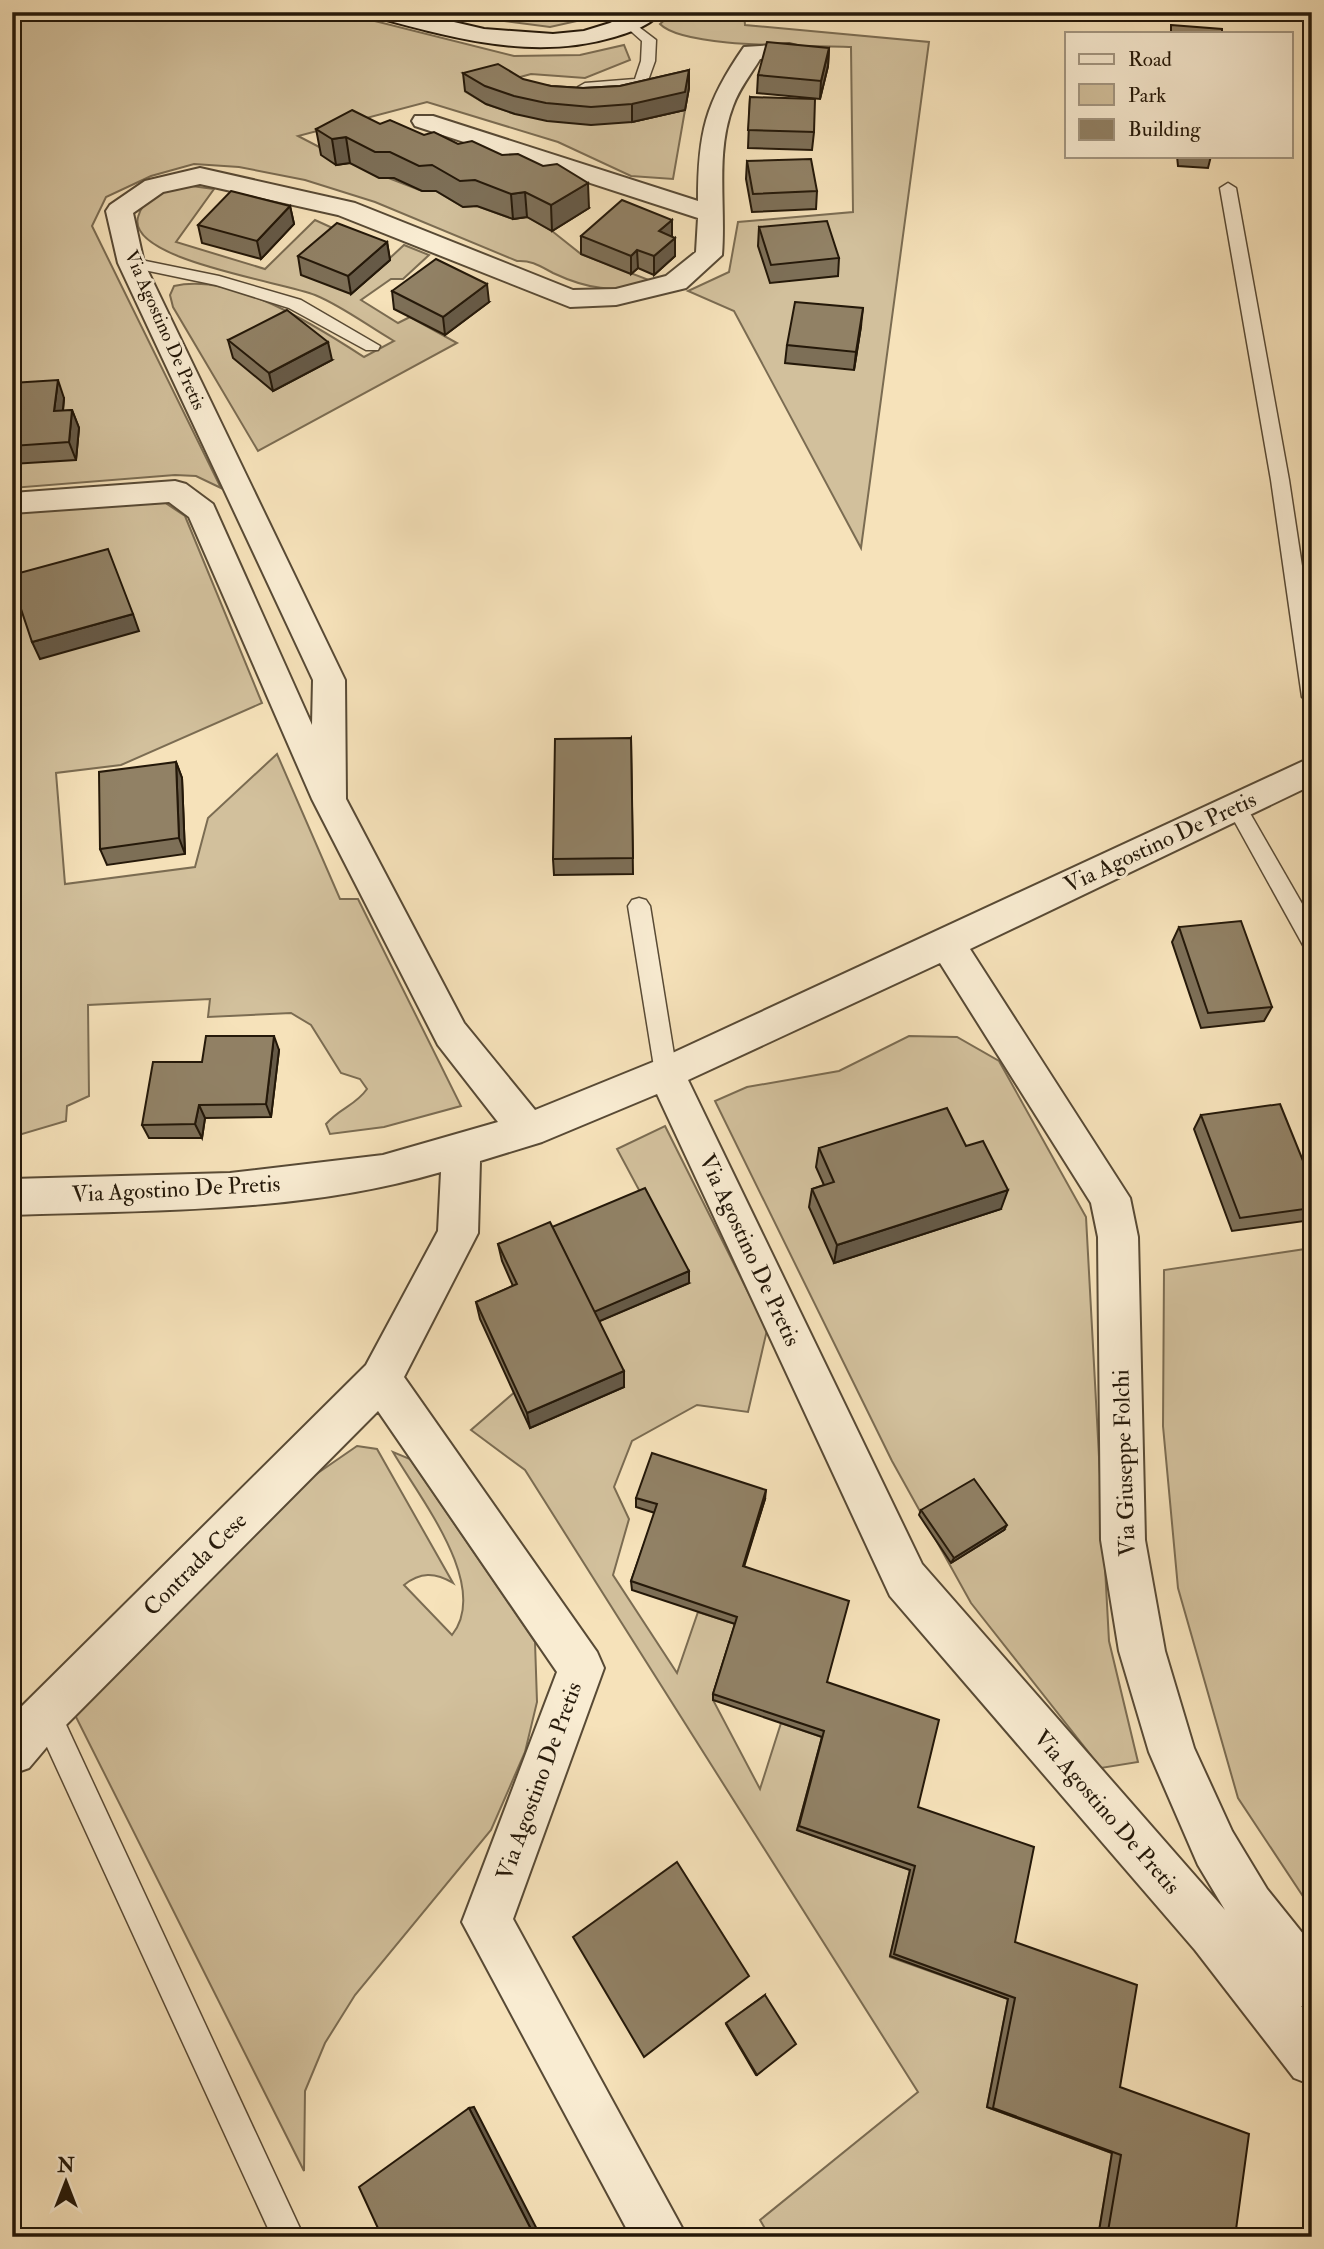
<svg xmlns="http://www.w3.org/2000/svg" width="1324" height="2249" font-family="'IM FELL Double Pica',serif">
  <style>
    .green { fill: #d2c09c; stroke: #7b6c52; stroke-width: 2 }
    .lines { fill: none; stroke-linecap: round; stroke-linejoin: round }
    .lane-casing { stroke: #584a35; stroke-width: 3 }
    .street-casing { stroke: #584a35; stroke-width: 4 }
    .secondary-casing { stroke: #241809; stroke-width: 4 }
    .lane { fill: #f9ecd2; fill-rule: evenodd }
    .street { fill: #f9ecd2; fill-rule: evenodd }
    .secondary { fill: #f9ecd2; fill-rule: evenodd }
    .wall { fill: #7d6f57; stroke: #241809; stroke-width: 2 }
    .shaded-wall { fill: #665a47; stroke: #241809; stroke-width: 2 }
    .building { fill: #918165; stroke: #241809; stroke-width: 2 }
    .labels { text-anchor: middle; dominant-baseline: central; stroke-width: 6; stroke-linejoin: round; paint-order: stroke }
    .far-street-label { font-size: 19px; fill: #241809; stroke: #f9ecd2 }
    .street-label { font-size: 23px; fill: #241809; stroke: #f9ecd2 }
  </style>
  <rect width="100%" height="100%" fill="#f6e2ba"/>
  <filter id="stains"><feTurbulence type="fractalNoise" baseFrequency=".00286" numOctaves="4"/><feColorMatrix values="0 0 0 0 .2 0 0 0 0 .09 0 0 0 0 .02 0 0 0 .5 -.17"/></filter>
  <radialGradient id="worn" r=".72"><stop offset=".6" stop-color="#630" stop-opacity="0"/><stop offset="1" stop-color="#630" stop-opacity=".3"/></radialGradient>
  <g class="green">
    <path d="M12,12H339L514,56L580,55L624,45L630,60L585,78L531,74L466,92L486,104L515,114L632,122L685,110L673,179L631,176L558,142L427,102L298,136L350,163L422,191H436L463,207L477,206L513,219L527,217L552,231L581,254L649,280C616,295 585,288 553,273C540,266 531,260 517,261L375,202L305,180L239,167L194,164L151,176L106,197L92,226L221,488L196,476L175,475L12,488Z"/>
    <polygon points="434,12 617,12 550,27"/>
    <path d="M674,12H744L745,25L929,42L861,548L734,311L688,291L729,272L738,222L853,212L851,47C812,45 684,49 660,24Z"/>
    <path d="M184,185L214,189L176,242L265,269L315,220L348,235L351,294L404,245L429,255L403,279H391L361,300L398,323L410,317L457,343L258,451L173,307L170,295L174,286C233,272 316,326 364,357L394,341C368,326 342,306 315,295C284,282 126,260 138,217C143,196 166,190 184,185Z"/>
    <path d="M164,502L185,516L262,703L121,765L56,773L65,884L195,867L208,818L277,754L340,899H358L461,1106L384,1127L330,1134L326,1124C341,1107 355,1106 367,1089L360,1079L341,1073L311,1025L291,1013L208,1017L210,999L88,1005L89,1096L67,1106L66,1121L12,1137V510Z"/>
    <polygon points="909,1036 957,1037 999,1061 1086,1217 1109,1641 1138,1762 1101,1768 971,1603 892,1461 715,1101 747,1087 839,1071"/>
    <polygon points="665,1126 767,1330 748,1412 697,1405 632,1441 614,1487 629,1519 613,1575 677,1673 698,1612 736,1624 713,1700 760,1789 781,1723 822,1737 797,1830 910,1870 890,1957 1008,1999 987,2107 1112,2153 1098,2237 770,2237 760,2220 918,2092 525,1470 471,1430 593,1324 645,1201 617,1149"/>
    <polygon points="1312,1248 1312,1910 1238,1798 1178,1588 1163,1426 1164,1270"/>
    <path d="M357,1446L377,1449L453,1583C435,1572 420,1572 404,1585L452,1635C491,1586 419,1497 393,1452L410,1459L535,1642L537,1702L525,1752L491,1830L355,1995L325,2043L305,2091L304,2171L75,1715L315,1475Z"/>
  </g>
  <g class="lines">
    <defs>
      <g id="lane">
        <polygon points="631,21 656,40 655,61 646,86 580,90 578,87 585,83 635,79 641,61 642,41 624,25"/>
        <polygon points="1228,183 1236,188 1289,480 1312,632 1312,704 1302,697 1271,480 1220,188"/>
        <polygon points="131,258 219,276 301,300 380,346 378,350 366,350 289,308 216,285 125,266 125,260"/>
        <polygon points="1236,798 1243,801 1312,921 1312,950 1304,947 1226,806 1229,801"/>
        <polygon points="639,898 646,900 650,906 677,1073 674,1080 666,1082 658,1080 655,1073 628,906 632,900"/>
        <polygon points="46,1699 56,1703 304,2237 272,2237 36,1723 32,1713 36,1703"/>
      </g>
      <path id="street" d="M789,44L797,46L801,51L797,56L760,59C751,74 739,89 733,106C715,152 726,207 722,255L686,288L616,305L570,307L338,215L200,184L163,192L133,213L144,263L345,680L346,799L464,1023L535,1110L653,1062L1312,757V785L970,949L1130,1198L1138,1237L1145,1540L1165,1651L1194,1748L1232,1831L1267,1889L1312,1945V2010L1301,2006L1312,2019V2085L1294,2078L1195,1950L890,1596L657,1094L542,1142L480,1161L478,1233L404,1377L597,1652L604,1668L513,1919L687,2237H631L462,1922L557,1672L378,1411L62,1729L29,1768L12,1774V1716L366,1365L438,1231L441,1172C302,1213 155,1210 12,1215V1179L230,1173L383,1155L498,1122L438,1045L312,799L189,517L169,502L12,513V493L175,481L186,484L213,504L312,725L313,680L118,263L106,211L110,205L145,181L200,168L355,203L573,290L616,289L666,276L696,252L698,218L415,126L412,121L415,116H433L698,201C698,133 705,103 744,47ZM940,963L1091,1203L1098,1237L1101,1540L1119,1651L1149,1752L1198,1865L1225,1910L922,1564L688,1080Z"/>
      <path id="secondary" d="M371,12H411L484,29L553,34L584,31L610,23L631,12H661C652,25 628,33 614,37C533,61 453,38 375,17Z"/>
    </defs>
    <use href="#lane" class="lane-casing"/>
    <use href="#street" class="street-casing"/>
    <use href="#secondary" class="secondary-casing"/>
    <use href="#lane" class="lane"/>
    <use href="#street" class="street"/>
    <use href="#secondary" class="secondary"/>
  </g>
  <g class="wall">
    <polygon points="829,48 828,66 820,99 757,93 758,75"/>
    <polygon points="689,70 689,88 685,110 632,122 591,125 547,121 515,114 486,104 465,91 463,73 551,86 583,88 620,86"/>
    <polygon points="750,97 814,132 812,150 748,148"/>
    <polygon points="380,124 589,208 552,231 527,217 513,219 477,206 463,207 436,191 422,191 394,178 379,178 350,163 336,165 321,155 316,129"/>
    <polygon points="1177,156 1211,156 1208,168 1178,166"/>
    <polygon points="747,161 817,191 816,209 752,212 746,179"/>
    <polygon points="290,206 294,224 261,259 202,243 198,225"/>
    <polygon points="672,220 672,236 675,256 654,275 638,268 631,274 581,254 581,236"/>
    <polygon points="759,227 839,258 838,276 770,283 758,246"/>
    <polygon points="387,242 390,260 351,294 301,275 298,256"/>
    <polygon points="392,291 489,302 445,335 394,309"/>
    <polygon points="861,326 854,370 785,363 787,345"/>
    <polygon points="228,340 332,360 273,391 233,358"/>
    <polygon points="12,383 64,398 63,411 72,410 79,428 76,460 12,464"/>
    <polygon points="631,738 633,874 554,875 553,859"/>
    <polygon points="176,762 182,778 185,854 107,865 100,849"/>
    <polygon points="1179,927 1272,1007 1264,1021 1201,1028 1172,942"/>
    <polygon points="279,1050 271,1117 205,1118 202,1138 149,1138 142,1125 202,1062"/>
    <polygon points="1201,1115 1312,1183 1312,1220 1232,1231 1194,1129"/>
    <polygon points="966,1146 1001,1209 834,1263 809,1207 812,1189 824,1185 816,1167 819,1148"/>
    <polygon points="552,1227 689,1283 599,1321 624,1387 530,1428 480,1319 476,1302 513,1286 502,1261 498,1244"/>
    <polygon points="636,1498 765,1499 744,1567 1120,2087 1235,2237 1098,2237 1112,2153 987,2107 1008,1999 890,1956 910,1870 797,1830 822,1737 713,1700 713,1694 735,1624 632,1590 631,1581 655,1513 636,1507"/>
    <polygon points="921,1510 1004,1530 951,1563 919,1515"/>
    <polygon points="765,1995 757,2075 756,2075 726,2024"/>
  </g>
  <g class="shaded-wall">
    <polygon points="829,48 828,66 820,99 821,81"/>
    <polygon points="689,70 689,88 685,110 632,122 632,104"/>
    <polygon points="346,137 350,163 336,165 332,139"/>
    <polygon points="588,183 589,208 552,231 551,205"/>
    <polygon points="525,192 527,217 513,219 511,194"/>
    <polygon points="290,206 294,224 261,259 257,241"/>
    <polygon points="672,220 672,238 659,231"/>
    <polygon points="675,238 675,256 654,275 654,256"/>
    <polygon points="387,242 390,260 351,294 348,276"/>
    <polygon points="637,250 638,268 631,274 631,256"/>
    <polygon points="487,284 489,302 445,335 443,317"/>
    <polygon points="863,308 861,326 854,370 856,352"/>
    <polygon points="328,342 332,360 273,391 269,373"/>
    <polygon points="58,380 64,398 61,429 54,411"/>
    <polygon points="72,410 79,428 76,460 69,442"/>
    <polygon points="133,614 139,631 40,659 32,642"/>
    <polygon points="176,762 182,778 185,854 179,838"/>
    <polygon points="274,1036 279,1050 271,1117 266,1104"/>
    <polygon points="199,1105 205,1118 202,1138 195,1124"/>
    <polygon points="1008,1190 1001,1209 834,1263 837,1245"/>
    <polygon points="689,1271 689,1283 593,1324 592,1312"/>
    <polygon points="624,1371 624,1387 530,1428 527,1413"/>
    <polygon points="766,1490 765,1499 741,1574 743,1566"/>
    <polygon points="1007,1525 1004,1530 951,1563 954,1558"/>
    <polygon points="474,2107 541,2237 535,2237 469,2108"/>
  </g>
  <g class="building">
    <polygon points="1171,25 1222,29 1222,33 1171,33"/>
    <polygon points="767,42 829,48 821,81 758,75"/>
    <polygon points="498,64 523,79 551,86 583,88 620,86 689,70 685,92 632,104 591,107 546,103 514,96 485,86 463,73"/>
    <polygon points="750,97 815,99 814,132 748,130"/>
    <polygon points="352,110 380,124 390,120 424,135 434,132 458,144 472,141 502,155 518,154 543,166 557,164 588,183 551,205 525,192 511,194 475,180 460,181 432,165 419,166 390,152 375,152 346,137 332,139 316,129"/>
    <polygon points="811,159 817,191 753,194 747,161"/>
    <polygon points="231,191 290,206 257,241 198,225"/>
    <polygon points="622,200 672,220 659,231 675,238 654,256 637,250 631,256 581,236"/>
    <polygon points="827,221 839,258 771,265 759,227"/>
    <polygon points="337,223 387,242 348,276 298,256"/>
    <polygon points="436,259 487,284 443,317 392,291"/>
    <polygon points="795,302 863,308 856,352 787,345"/>
    <polygon points="287,310 328,342 269,373 228,340"/>
    <polygon points="58,380 54,411 72,410 69,442 12,446 12,383"/>
    <polygon points="108,549 133,614 32,642 12,582 12,575"/>
    <polygon points="631,738 633,858 553,859 555,739"/>
    <polygon points="176,762 179,838 100,849 99,772"/>
    <polygon points="1241,921 1272,1007 1208,1013 1179,927"/>
    <polygon points="206,1036 274,1036 266,1104 199,1105 195,1124 142,1125 153,1062 202,1062"/>
    <polygon points="1280,1104 1312,1183 1312,1208 1240,1218 1201,1115"/>
    <polygon points="947,1108 966,1146 983,1141 1008,1190 837,1245 812,1189 834,1182 819,1148"/>
    <polygon points="645,1188 689,1271 594,1312 552,1227"/>
    <polygon points="550,1222 624,1371 527,1413 476,1302 517,1284 498,1244"/>
    <polygon points="652,1453 766,1490 743,1566 849,1601 827,1682 939,1720 918,1807 1034,1847 1015,1942 1137,1985 1120,2087 1249,2134 1235,2237 1107,2237 1121,2155 993,2108 1015,1998 894,1954 915,1866 799,1826 824,1731 713,1694 737,1617 631,1581 657,1504 636,1498"/>
    <polygon points="974,1479 1007,1525 954,1558 921,1510"/>
    <polygon points="677,1862 749,1976 644,2057 573,1937"/>
    <polygon points="765,1995 796,2044 757,2075 726,2023"/>
    <polygon points="469,2108 535,2237 382,2237 359,2187"/>
  </g>
  <g class="labels">
    <g class="far-street-label">
      <text transform="translate(165 330) rotate(66)">Via Agostino De Pretis</text>
    </g>
    <g class="street-label">
      <text transform="translate(1160 842) rotate(-25)">Via Agostino De Pretis</text>
      <text transform="translate(176 1189) rotate(-3)">Via Agostino De Pretis</text>
      <text transform="translate(750 1250) rotate(65)">Via Agostino De Pretis</text>
      <text transform="translate(1124 1463) rotate(-92)">Via Giuseppe Folchi</text>
      <text transform="translate(195 1564) rotate(-45)">Contrada Cese</text>
      <text transform="translate(539 1781) rotate(-70)">Via Agostino De Pretis</text>
      <text transform="translate(1107 1812) rotate(49)">Via Agostino De Pretis</text>
    </g>
  </g>
  <rect width="1324" height="2249" fill="none" stroke="#f6e2ba" stroke-width="42"/>
  <rect x="14" y="14" width="1296" height="2221" fill="none" stroke="#241809" stroke-width="3.5"/>
  <rect x="21" y="21" width="1282" height="2207" fill="none" stroke="#241809" stroke-width="2"/>
  <rect x="1065" y="32" width="228" height="126" fill="#f9ecd2" stroke="#a49782" stroke-width="2"/>
  <rect x="1079" y="54" width="35" height="10" fill="#f9ecd2" stroke="#a49782" stroke-width="2"/>
  <text x="1128" y="66" font-size="21" fill="#241809">Road</text>
  <rect x="1079" y="84" width="35" height="21" fill="#d2c09c" stroke="#a49782" stroke-width="2"/>
  <text x="1128" y="102" font-size="21" fill="#241809">Park</text>
  <rect x="1079" y="119" width="35" height="21" fill="#918165" stroke="#a49782" stroke-width="2"/>
  <text x="1128" y="136" font-size="21" fill="#241809">Building</text>
  <g transform="translate(66 2182)" stroke="#f9ecd2" stroke-width="5" paint-order="stroke">
  <path d="M0-5L12 26L0 18L-12 26Z" fill="#241809"/>
  <text y="-10" font-size="19" font-weight="bold" text-anchor="middle" fill="#241809">N</text>
  </g>
  <rect width="100%" height="100%" filter="url(#stains)"/>
  <rect width="100%" height="100%" fill="url(#worn)"/>
</svg>
